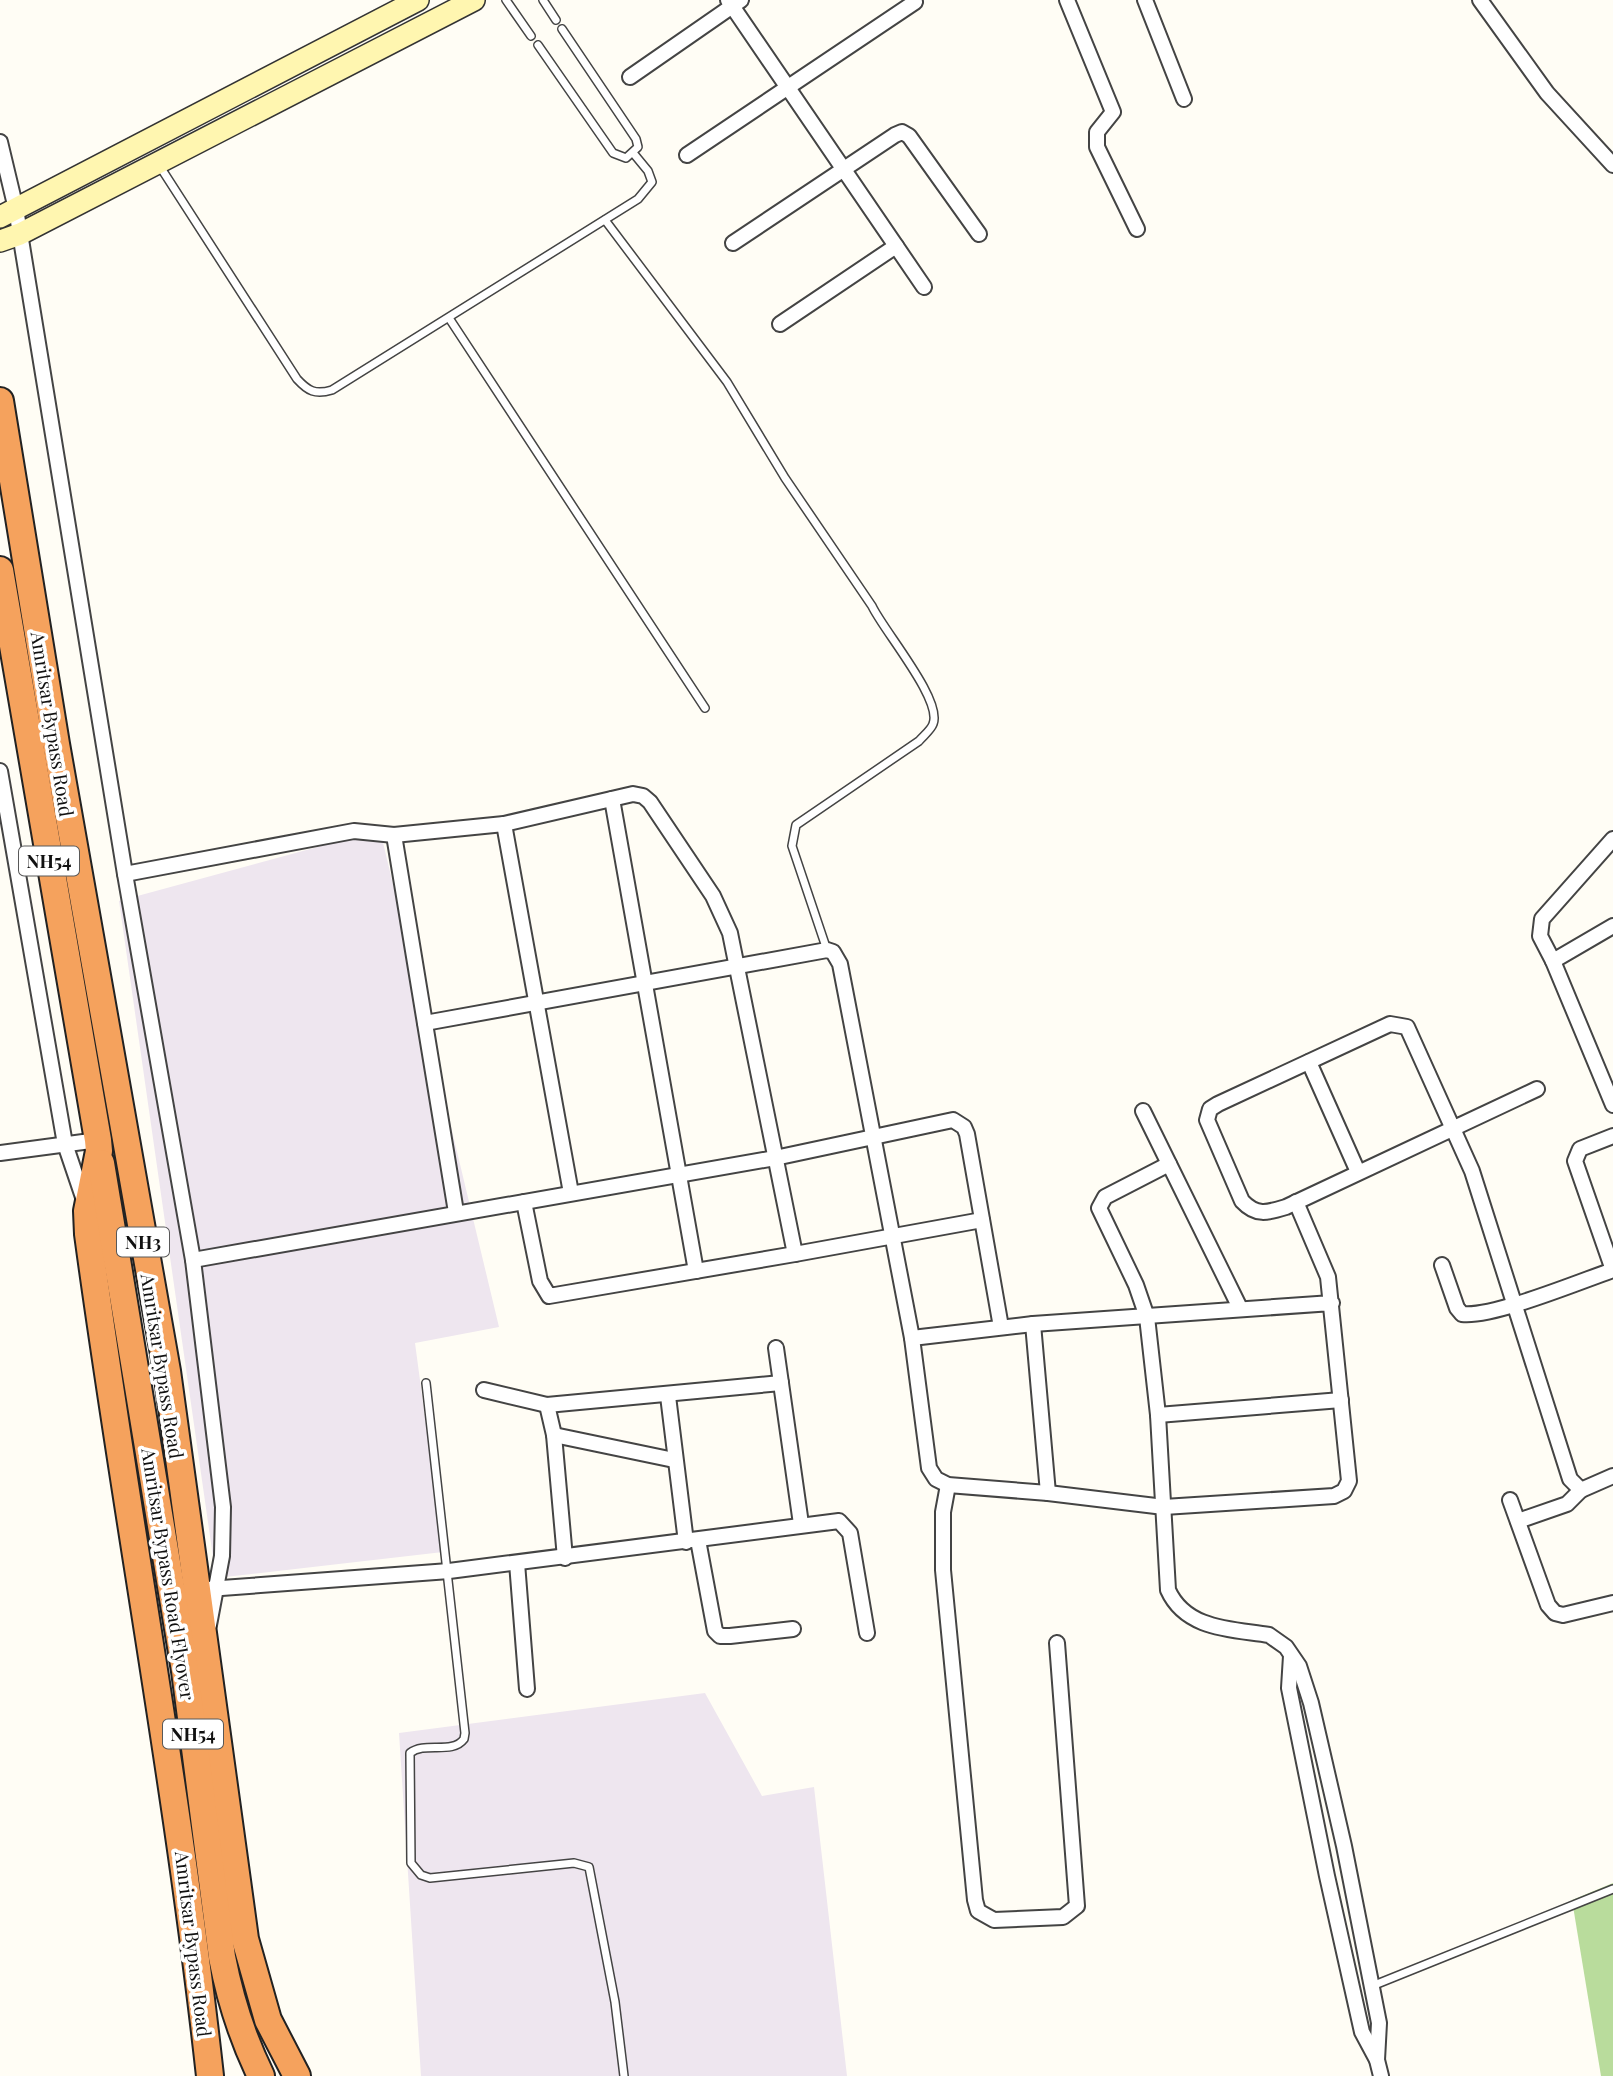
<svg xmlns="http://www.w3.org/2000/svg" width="1613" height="2076" font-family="'Playfair Display',serif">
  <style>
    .industrial { fill: #eee6ef }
    .forest { fill: #b9dc9c }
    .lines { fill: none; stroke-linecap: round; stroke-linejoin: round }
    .lane-casing { stroke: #444; stroke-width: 10 }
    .street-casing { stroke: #444; stroke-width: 18 }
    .secondary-casing { stroke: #333; stroke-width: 24 }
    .highway-casing { stroke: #222; stroke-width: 30 }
    .lane { stroke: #fff; stroke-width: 7 }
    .street { stroke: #fff; stroke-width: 14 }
    .secondary { stroke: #fff6b0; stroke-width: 21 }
    .highway { stroke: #f5a25d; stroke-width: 26 }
    .labels { text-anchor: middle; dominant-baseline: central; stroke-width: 7; stroke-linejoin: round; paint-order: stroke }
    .shield { fill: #fff; stroke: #585858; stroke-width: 2 }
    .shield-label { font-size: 18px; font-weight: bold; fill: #111 }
    .street-label { font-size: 19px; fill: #111; stroke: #fff }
  </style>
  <rect width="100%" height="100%" fill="#fffdf5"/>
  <g class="industrial">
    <polygon points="380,830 499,1327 415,1343 443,1552 216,1578 119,901"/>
    <polygon points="705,1693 762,1796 814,1787 847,2076 421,2076 399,1733"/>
  </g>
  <polygon class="forest" points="1613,1883 1613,2076 1601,2076 1572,1900"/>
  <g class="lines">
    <defs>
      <g id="lane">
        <polyline points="506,0 531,36"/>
        <polyline points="543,0 556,20"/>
        <polyline points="538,45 613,153 626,158 638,147 636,139 562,29"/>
        <path d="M159,165L297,379C308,391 315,395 332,390L638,199L652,182L648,171L634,154"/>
        <path d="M605,220L727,382L785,478L872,606C883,630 943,700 933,724C931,730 923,736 919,741L796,825L792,846L827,950"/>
        <polyline points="449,318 705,708"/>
        <path d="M426,1383L465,1733L464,1739C452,1755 425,1741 410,1753L411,1863L421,1875L430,1878L574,1863L589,1867L615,2002L624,2076"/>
        <polyline points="1372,1986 1613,1889"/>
      </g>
      <g id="street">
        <polyline points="728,0 924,287"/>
        <polyline points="1067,0 1113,112 1097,132 1097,147 1137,229"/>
        <polyline points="1145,0 1184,99"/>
        <polyline points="1480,0 1547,93 1613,165"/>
        <polyline points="630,77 741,0"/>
        <polyline points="0,142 16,209 125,874 193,1260 223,1507 222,1556 209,1625"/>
        <polyline points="687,155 915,2"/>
        <polyline points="733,243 895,135 902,132 909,136 979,234"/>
        <polyline points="780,324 896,246"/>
        <polyline points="0,771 65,1144 85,1203"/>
        <polyline points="612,799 696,1271"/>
        <polyline points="504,824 571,1193"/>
        <polyline points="394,835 456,1212"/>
        <polyline points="125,874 354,831 394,835 504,824 633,794 643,796 650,802 713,896 730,933 795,1254 549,1296 540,1281 524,1202"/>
        <polyline points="1613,926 1553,961 1613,1105"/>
        <polyline points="1553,961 1540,936 1542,919 1613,839"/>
        <polyline points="425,1023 827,950 833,952 840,964 846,995 912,1338"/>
        <polyline points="1309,1062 1358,1172"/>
        <path d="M1537,1089L1286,1207C1267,1213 1256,1216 1242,1201L1207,1120L1210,1109L1218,1104L1390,1024L1407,1027L1472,1171L1570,1479L1581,1490L1613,1476"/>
        <polyline points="1143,1111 1240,1308"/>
        <polyline points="1613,1136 1580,1149 1575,1161 1613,1270"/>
        <polyline points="0,1153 98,1140"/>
        <path d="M1169,1164L1105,1197L1099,1208L1136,1285L1147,1317L1158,1415L1168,1590C1186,1630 1232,1629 1269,1635L1286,1647L1299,1666L1311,1703L1344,1846L1379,2023L1377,2060"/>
        <polyline points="1296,1202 1328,1277 1349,1481 1344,1491 1334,1496 1164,1507 1048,1493 948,1485 936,1479 929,1468 912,1338 1033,1324 1332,1303"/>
        <polyline points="795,1254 982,1220"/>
        <polyline points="193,1260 775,1158 953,1120 964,1127 967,1134 1001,1327"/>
        <path d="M1442,1265L1457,1308L1462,1314C1492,1318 1581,1281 1613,1270"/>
        <polyline points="1033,1324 1048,1493"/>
        <polyline points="776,1348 801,1524"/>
        <polyline points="484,1390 547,1405 781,1383"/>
        <polyline points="668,1396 686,1542"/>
        <polyline points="547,1405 554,1435 565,1558"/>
        <polyline points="1158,1415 1341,1400"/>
        <polyline points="554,1435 674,1460"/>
        <polyline points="948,1485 943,1512 943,1570 975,1900 978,1911 994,1920 1063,1917 1077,1906 1057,1643"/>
        <polyline points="1510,1500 1548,1605 1555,1613 1563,1615 1613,1603"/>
        <polyline points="1518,1521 1567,1504 1581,1490"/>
        <polyline points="698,1540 715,1631 720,1636 730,1636 793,1629"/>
        <polyline points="517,1563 527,1689"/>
        <polyline points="208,1589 449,1571 839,1521 850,1533 867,1633"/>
        <polyline points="1291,1656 1289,1688 1327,1876 1362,2032 1377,2060 1381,2076"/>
      </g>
      <g id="secondary">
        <polyline points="0,217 418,0"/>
        <polyline points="0,241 20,234 474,0"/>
      </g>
      <g id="highway">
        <polyline points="0,401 56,744 167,1371 245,1939 268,2020 297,2076"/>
        <path d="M0,570L98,1140L99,1151L87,1211L88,1234C126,1515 179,1794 210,2076"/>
        <path d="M101,1163L185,1671L222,1957C230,1999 242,2037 261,2076"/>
      </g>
    </defs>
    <use href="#lane" class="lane-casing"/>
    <use href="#street" class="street-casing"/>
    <use href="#secondary" class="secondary-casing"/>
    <use href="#highway" class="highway-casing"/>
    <use href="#lane" class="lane"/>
    <use href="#street" class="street"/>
    <use href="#secondary" class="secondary"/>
    <use href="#highway" class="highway"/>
  </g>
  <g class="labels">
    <g class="shield">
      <rect x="19" y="846.5" width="60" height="29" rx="5"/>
      <rect x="117" y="1227.5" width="52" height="29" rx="5"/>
      <rect x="163" y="1719.5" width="60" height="29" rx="5"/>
    </g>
    <g class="shield-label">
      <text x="49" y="861">NH54</text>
      <text x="143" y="1242">NH3</text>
      <text x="193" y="1734">NH54</text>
    </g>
    <g class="street-label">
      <text transform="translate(53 724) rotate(81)">Amritsar Bypass Road</text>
      <text transform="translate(163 1366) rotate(81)">Amritsar Bypass Road</text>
      <text transform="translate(169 1574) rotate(81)">Amritsar Bypass Road Flyover</text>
      <text transform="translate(194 1944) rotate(83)">Amritsar Bypass Road</text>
    </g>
  </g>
</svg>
